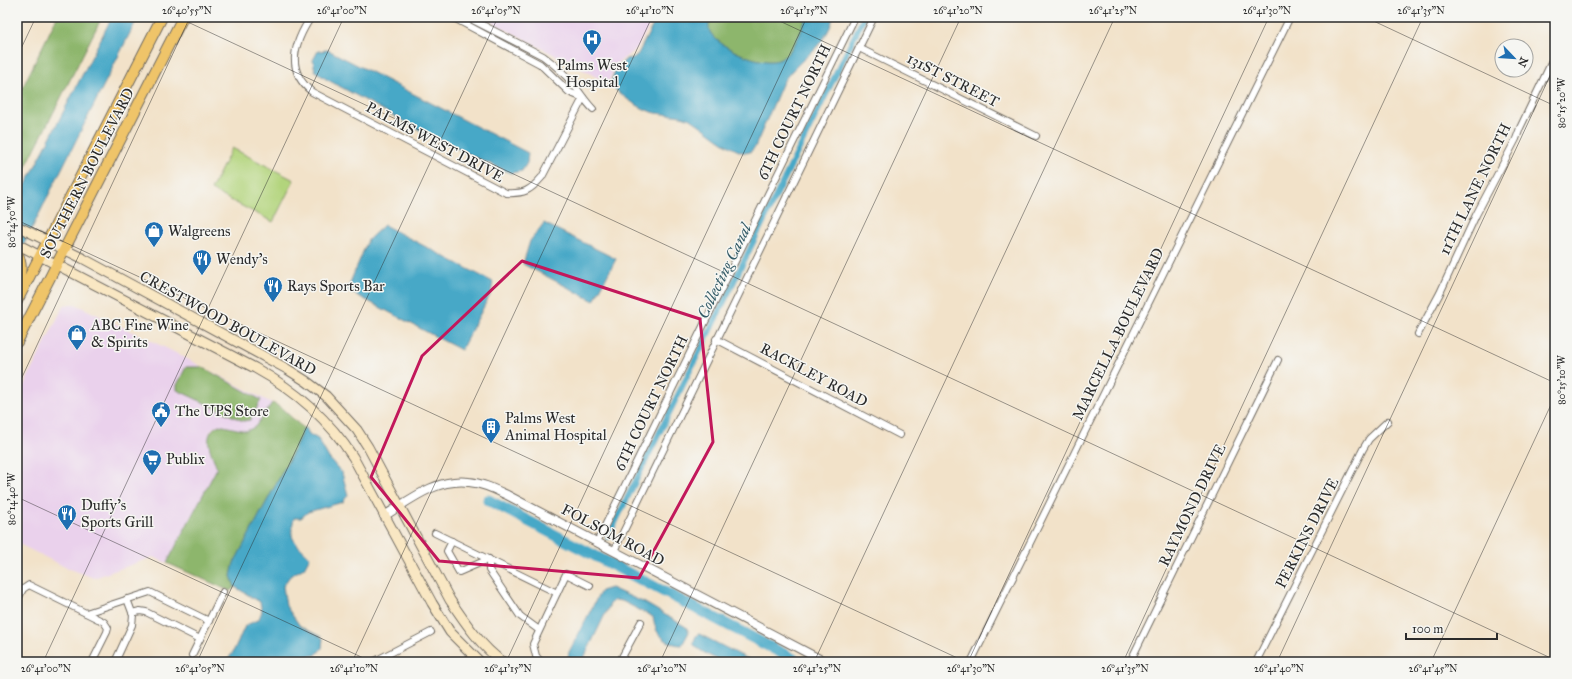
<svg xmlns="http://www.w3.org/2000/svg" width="1572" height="679" font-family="'IM FELL Great Primer',serif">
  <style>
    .built { fill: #ead1ec }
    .green { fill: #b2d47c; stroke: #6e8054 }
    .forest { fill: #8db66c; stroke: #5c704c }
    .water { fill: #47a8c7; stroke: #396a79 }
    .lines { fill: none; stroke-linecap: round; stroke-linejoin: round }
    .canal { stroke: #47a8c7; stroke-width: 6 }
    .river { stroke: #47a8c7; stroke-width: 11 }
    .minor-casing { stroke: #716b62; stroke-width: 8 }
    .tertiary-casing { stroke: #716b62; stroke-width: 10 }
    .secondary-casing { stroke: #716b62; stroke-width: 11 }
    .trunk-casing { stroke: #716b62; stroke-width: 12 }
    .minor { stroke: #fff; stroke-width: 6 }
    .tertiary { stroke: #fff; stroke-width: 8 }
    .secondary { stroke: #f9e7c3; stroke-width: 9 }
    .trunk { stroke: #efc469; stroke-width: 10 }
    .marked { fill: none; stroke: #c2185b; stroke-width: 3; stroke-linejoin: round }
    .ticks { fill: none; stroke: #2b2b2b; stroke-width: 1; stroke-opacity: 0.45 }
    .labels { text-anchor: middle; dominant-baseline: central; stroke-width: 3; stroke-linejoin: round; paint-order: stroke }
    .poi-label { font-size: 15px; fill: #2b2b2b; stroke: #f6f6f2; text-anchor: start }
    .street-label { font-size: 15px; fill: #2b2b2b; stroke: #f6f6f2 }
    .water-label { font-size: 16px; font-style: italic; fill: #365d69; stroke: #f6f6f2 }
    .neatline { fill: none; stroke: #2b2b2b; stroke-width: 1.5 }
    .ticks-label { font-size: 10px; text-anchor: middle; fill: #2b2b2b }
  </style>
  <rect width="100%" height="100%" fill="#f6f6f2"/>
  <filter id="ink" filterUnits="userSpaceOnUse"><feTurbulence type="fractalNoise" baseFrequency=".025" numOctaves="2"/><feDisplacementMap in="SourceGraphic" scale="8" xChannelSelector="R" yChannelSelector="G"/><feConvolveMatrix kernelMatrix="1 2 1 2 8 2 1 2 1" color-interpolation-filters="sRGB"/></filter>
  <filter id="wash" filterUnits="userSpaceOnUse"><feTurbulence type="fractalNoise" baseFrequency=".012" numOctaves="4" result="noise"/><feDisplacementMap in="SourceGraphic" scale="16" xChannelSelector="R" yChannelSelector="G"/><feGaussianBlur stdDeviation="0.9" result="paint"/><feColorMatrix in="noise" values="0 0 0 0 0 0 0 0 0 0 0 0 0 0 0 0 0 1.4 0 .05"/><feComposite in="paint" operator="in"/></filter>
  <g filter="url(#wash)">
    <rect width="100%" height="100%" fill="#f2e2c9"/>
    <g class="built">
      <polygon points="482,17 654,17 638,47 616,65 608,83"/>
      <polygon points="75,304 170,350 272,403 255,428 246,431 219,425 213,428 210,432 208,441 217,468 167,563 153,557 94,578 65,567 17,543 17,399 64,305"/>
    </g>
    <polygon class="green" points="232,148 294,180 273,222 211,190"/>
    <g class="forest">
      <polygon points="57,17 102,17 17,184 17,99"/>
      <path d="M710,17H806C803,30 793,52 781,59C764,68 719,48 710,32C707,27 709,23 710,17Z"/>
      <polygon points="186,367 202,367 261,400 250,420 243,421 177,390 177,385"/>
      <path d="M272,403C285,408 292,420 304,428L291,456L234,563L231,576L235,587L230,591L167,563L217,468C212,453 200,435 219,425L246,431L255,427Z"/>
    </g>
    <g class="water">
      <polygon points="112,17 138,17 17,258 17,202"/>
      <path d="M657,17H710C709,22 708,27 710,32C719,48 764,68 781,59C793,52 803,30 806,17H833C828,46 798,59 783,82L755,147C753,149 752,151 750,152C738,158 703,126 692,120C681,114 668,115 656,113C643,111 621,96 612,86V79L615,71L626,59L633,58L638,54Z"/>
      <polygon points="328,50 528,153 527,163 522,171 511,173 477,158 429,135 326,79 315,71 313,60 318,51"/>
      <polygon points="544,223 616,259 594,301 523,264 530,241"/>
      <polygon points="384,225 493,282 491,293 461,350 347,290 368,240"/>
      <path d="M304,428H306L309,434L318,439L329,458L342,473L348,495L343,502L308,512L301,518H294C293,523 291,530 292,535C292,541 305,552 310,557L304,568L290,576L283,586L286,606L300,626L323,638L322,648L316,655L260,662H225L232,654L245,626L259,619L262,611L260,602L235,587L231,576L234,563L291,456Z"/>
      <path d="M611,588L645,603L686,627L689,632L682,645C671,645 658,638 655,626C654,623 654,620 653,617L622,601L615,600L610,604L582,662H567L569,652L598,596L601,591Z"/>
      <path d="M699,634L754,662C745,662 734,664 725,662C717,660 696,650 693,643L696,636Z"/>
    </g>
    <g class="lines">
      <polyline class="canal" points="608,537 864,17"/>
      <polyline class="river" points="488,500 799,662"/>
    </g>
  </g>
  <g filter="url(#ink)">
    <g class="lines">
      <defs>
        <g id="minor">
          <path d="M311,17C294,43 285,70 312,92L506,193C524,194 530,191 542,177L583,98"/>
          <polyline points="452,17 540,64 569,92 583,98"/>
          <path d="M467,17L543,56C554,64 564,73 573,84C580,92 585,101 593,109"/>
          <polyline points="859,48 1036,136"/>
          <polyline points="1418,334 1440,293 1476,215 1516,139 1520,128 1555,55"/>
          <polyline points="716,339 900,435"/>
          <polyline points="435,533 557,593"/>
          <polyline points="452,541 447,551 459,572 489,559 489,570 520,616 539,630"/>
          <polyline points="597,542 855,17"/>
          <polyline points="614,551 874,17"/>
          <polyline points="17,601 23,589 29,585 104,622 108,628 107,632 92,662"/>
          <polyline points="86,613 150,592 209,621"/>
          <polyline points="132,613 140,611 146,612 200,639"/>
          <polyline points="192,655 223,592"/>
          <polyline points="115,662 132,625 133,615 127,599"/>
          <polyline points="373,662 431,632"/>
          <polyline points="490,662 495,656"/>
          <polyline points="541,662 536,656 533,644 566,574 590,586"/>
          <polyline points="626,662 621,659 641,622"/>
          <polyline points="971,662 1290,17"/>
          <polyline points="1130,662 1278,360"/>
          <polyline points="1256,662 1363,449 1369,439 1388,421"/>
        </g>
        <path id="tertiary" d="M384,516C410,500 436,478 469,482C482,483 494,489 507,495L825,662"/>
        <g id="secondary">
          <path d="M17,226L82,258L287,369L306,381L326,396L357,430L368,447L450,600C464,621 482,648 503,662"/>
          <path d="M17,244L255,368C295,390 328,418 353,457L432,603L450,632L480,662"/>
        </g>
        <g id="trunk">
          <path d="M17,252C22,264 22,271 17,283"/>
          <polyline points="17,301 162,17"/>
          <polyline points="17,342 183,17"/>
        </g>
      </defs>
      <use href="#minor" class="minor-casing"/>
      <use href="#tertiary" class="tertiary-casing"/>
      <use href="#secondary" class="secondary-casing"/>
      <use href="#trunk" class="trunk-casing"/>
      <use href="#minor" class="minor"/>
      <use href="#tertiary" class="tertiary"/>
      <use href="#secondary" class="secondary"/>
      <use href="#trunk" class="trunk"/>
    </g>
  </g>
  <path class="marked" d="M522,261L700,319L713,442L639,578L439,561L371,477L422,356Z"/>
  <path class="ticks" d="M177,17L1555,660M771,17L1555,383M1365,17L1555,106M17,57L36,17M17,220L966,662M17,388L190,17M17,497L372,662M43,662L344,17M197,662L498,17M352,662L652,17M506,662L807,17M660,662L961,17M814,662L1115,17M968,662L1269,17M1123,662L1423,17M1277,662L1555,65M1431,662L1555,396"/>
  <defs>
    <symbol id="hospital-pin" viewBox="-11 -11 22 30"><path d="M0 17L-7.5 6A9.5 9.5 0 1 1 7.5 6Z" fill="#1f6fb2" stroke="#f6f6f2"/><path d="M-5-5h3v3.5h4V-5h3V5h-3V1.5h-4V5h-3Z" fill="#fff"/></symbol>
    <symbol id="shop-pin" viewBox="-11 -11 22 30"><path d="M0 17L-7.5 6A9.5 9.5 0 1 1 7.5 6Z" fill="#1f6fb2" stroke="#f6f6f2"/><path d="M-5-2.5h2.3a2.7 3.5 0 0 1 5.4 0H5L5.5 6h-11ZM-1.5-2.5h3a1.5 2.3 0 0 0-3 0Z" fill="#fff"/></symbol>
    <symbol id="restaurant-pin" viewBox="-11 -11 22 30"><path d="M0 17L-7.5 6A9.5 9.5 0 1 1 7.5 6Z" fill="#1f6fb2" stroke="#f6f6f2"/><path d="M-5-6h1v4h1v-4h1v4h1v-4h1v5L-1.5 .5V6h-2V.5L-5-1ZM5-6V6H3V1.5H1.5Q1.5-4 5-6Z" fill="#fff"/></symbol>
    <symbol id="civic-pin" viewBox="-11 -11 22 30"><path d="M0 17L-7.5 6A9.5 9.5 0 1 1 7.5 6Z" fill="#1f6fb2" stroke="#f6f6f2"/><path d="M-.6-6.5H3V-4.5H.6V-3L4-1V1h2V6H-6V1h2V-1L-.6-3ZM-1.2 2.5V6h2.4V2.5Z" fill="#fff"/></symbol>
    <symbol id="building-pin" viewBox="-11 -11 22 30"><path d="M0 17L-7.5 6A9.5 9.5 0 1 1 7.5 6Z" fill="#1f6fb2" stroke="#f6f6f2"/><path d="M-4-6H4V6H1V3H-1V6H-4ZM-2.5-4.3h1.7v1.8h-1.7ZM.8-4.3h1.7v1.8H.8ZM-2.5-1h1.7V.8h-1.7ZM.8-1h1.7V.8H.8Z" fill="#fff"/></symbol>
    <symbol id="supermarket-pin" viewBox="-11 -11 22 30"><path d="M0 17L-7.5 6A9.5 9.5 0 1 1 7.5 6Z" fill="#1f6fb2" stroke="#f6f6f2"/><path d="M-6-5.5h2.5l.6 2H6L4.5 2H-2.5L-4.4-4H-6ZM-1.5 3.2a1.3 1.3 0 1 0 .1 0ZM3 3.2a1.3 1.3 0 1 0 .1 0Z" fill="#fff"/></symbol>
  </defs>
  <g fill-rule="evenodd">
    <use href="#hospital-pin" x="581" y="28" width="22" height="30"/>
    <use href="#shop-pin" x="143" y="220" width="22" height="30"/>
    <use href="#restaurant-pin" x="191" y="248" width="22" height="30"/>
    <use href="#restaurant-pin" x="262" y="275" width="22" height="30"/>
    <use href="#shop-pin" x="66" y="323" width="22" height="30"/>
    <use href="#civic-pin" x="150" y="400" width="22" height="30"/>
    <use href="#building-pin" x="480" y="416" width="22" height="30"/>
    <use href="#supermarket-pin" x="141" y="448" width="22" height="30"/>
    <use href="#restaurant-pin" x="56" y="503" width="22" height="30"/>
  </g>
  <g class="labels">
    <g class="poi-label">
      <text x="592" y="65" text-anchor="middle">Palms West<tspan x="592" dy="17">Hospital</tspan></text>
      <text x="168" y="231">Walgreens</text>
      <text x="216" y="259">Wendy's</text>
      <text x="287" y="286">Rays Sports Bar</text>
      <text x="91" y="325">ABC Fine Wine<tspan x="91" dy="17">&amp; Spirits</tspan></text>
      <text x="175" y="411">The UPS Store</text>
      <text x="505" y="418">Palms West<tspan x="505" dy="17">Animal Hospital</tspan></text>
      <text x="166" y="459">Publix</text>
      <text x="81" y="505">Duffy's<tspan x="81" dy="17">Sports Grill</tspan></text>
    </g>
    <g class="street-label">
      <text transform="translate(953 80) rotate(27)">131ST STREET</text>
      <text transform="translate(794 112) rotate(-64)">6TH COURT NORTH</text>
      <text transform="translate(435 142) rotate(28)">PALMS WEST DRIVE</text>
      <text transform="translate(87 173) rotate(-63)">SOUTHERN BOULEVARD</text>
      <text transform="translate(1475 189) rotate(-64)">11TH LANE NORTH</text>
      <text transform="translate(228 323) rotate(29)">CRESTWOOD BOULEVARD</text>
      <text transform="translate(1118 334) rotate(-64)">MARCELLA BOULEVARD</text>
      <text transform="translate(814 375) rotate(28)">RACKLEY ROAD</text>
      <text transform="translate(651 403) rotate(-64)">6TH COURT NORTH</text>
      <text transform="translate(1192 505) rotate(-64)">RAYMOND DRIVE</text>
      <text transform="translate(1307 533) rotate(-63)">PERKINS DRIVE</text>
      <text transform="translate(613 535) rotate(28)">FOLSOM ROAD</text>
    </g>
    <g class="water-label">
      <text transform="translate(724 271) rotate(-64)">Collecting Canal</text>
    </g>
  </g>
  <rect width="1572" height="679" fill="none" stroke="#f6f6f2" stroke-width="44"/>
  <g transform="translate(1514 58) rotate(115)"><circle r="19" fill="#f6f6f2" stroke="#a5a5a2"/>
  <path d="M0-3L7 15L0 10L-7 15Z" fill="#1f6fb2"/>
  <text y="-6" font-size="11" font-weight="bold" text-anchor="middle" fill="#2b2b2b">N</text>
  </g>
  <path d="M1406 633v6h91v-6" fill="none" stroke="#2b2b2b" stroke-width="2"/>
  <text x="1412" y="633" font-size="12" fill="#2b2b2b" stroke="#f6f6f2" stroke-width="3" paint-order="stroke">100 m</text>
  <rect x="22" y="22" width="1528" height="635" class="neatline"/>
  <g class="ticks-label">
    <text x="187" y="14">26°40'55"N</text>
    <text x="342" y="14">26°41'00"N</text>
    <text x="496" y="14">26°41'05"N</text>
    <text x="650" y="14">26°41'10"N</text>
    <text x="804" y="14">26°41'15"N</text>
    <text x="958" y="14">26°41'20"N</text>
    <text x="1113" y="14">26°41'25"N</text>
    <text x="1267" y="14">26°41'30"N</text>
    <text x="1421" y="14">26°41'35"N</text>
    <text transform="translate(1561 103) rotate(-90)" y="4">80°15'20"W</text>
    <text transform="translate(11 222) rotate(-90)" y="4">80°14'50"W</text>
    <text transform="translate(1561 380) rotate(-90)" y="4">80°15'10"W</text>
    <text transform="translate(11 499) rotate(-90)" y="4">80°14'40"W</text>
    <text x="46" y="672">26°41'00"N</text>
    <text x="200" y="672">26°41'05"N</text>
    <text x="354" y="672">26°41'10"N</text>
    <text x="508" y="672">26°41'15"N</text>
    <text x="662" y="672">26°41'20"N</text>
    <text x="817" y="672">26°41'25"N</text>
    <text x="971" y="672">26°41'30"N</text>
    <text x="1125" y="672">26°41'35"N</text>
    <text x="1279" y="672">26°41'40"N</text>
    <text x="1433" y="672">26°41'45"N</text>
  </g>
</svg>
